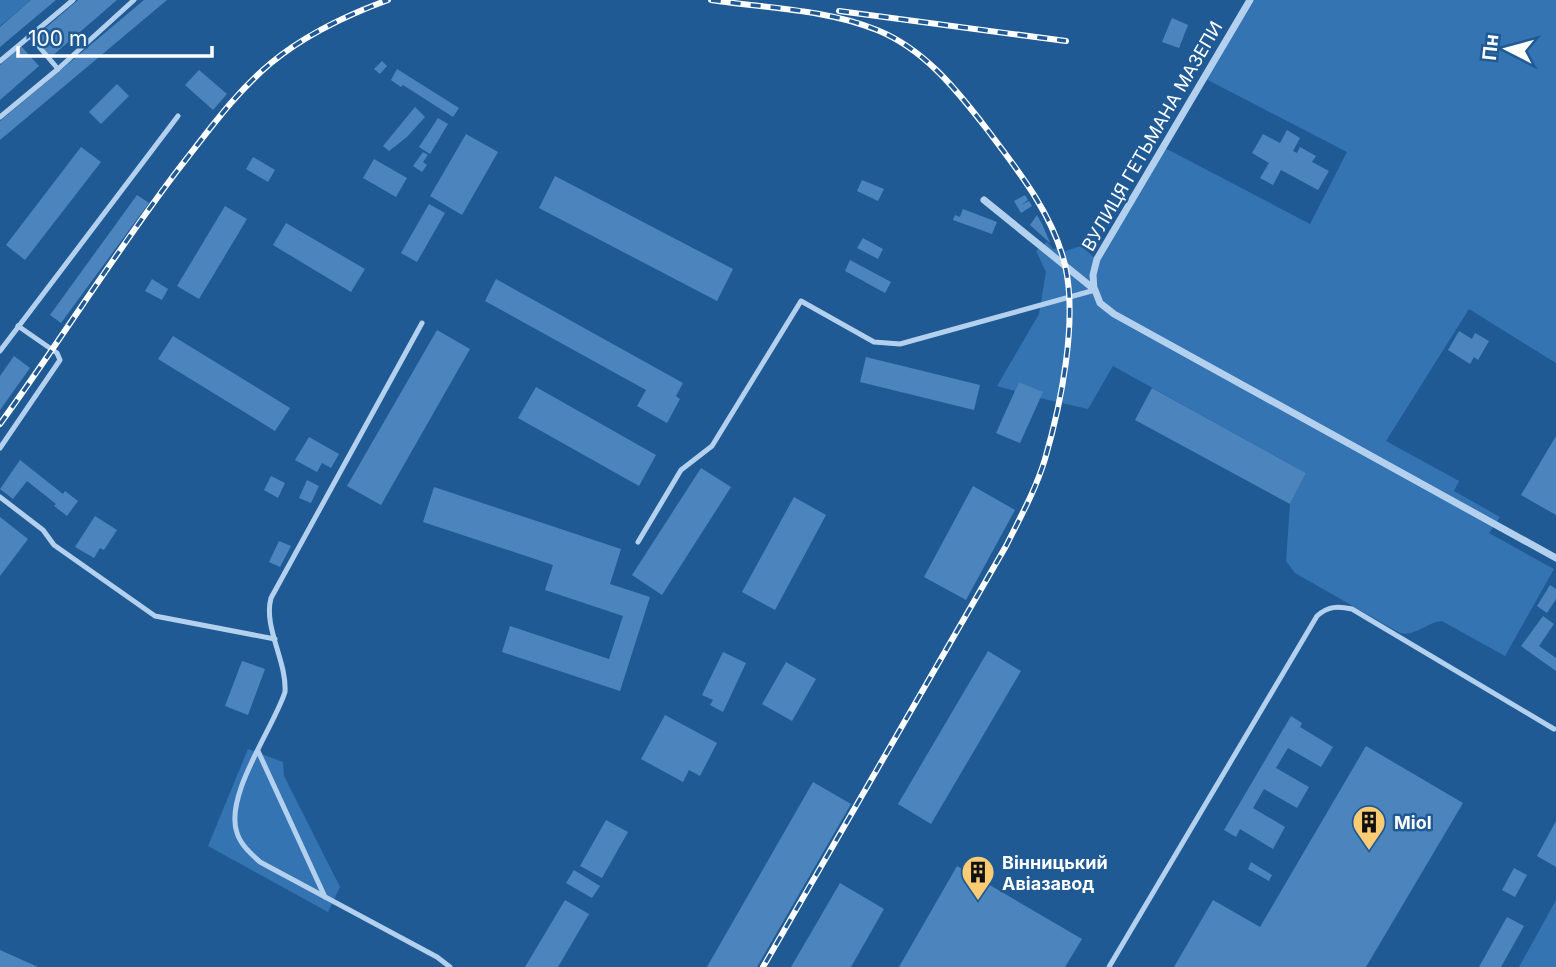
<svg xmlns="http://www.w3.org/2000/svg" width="1556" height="967" font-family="Inter,sans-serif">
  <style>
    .green { fill: #3474b2 }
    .building { fill: #4c85bd }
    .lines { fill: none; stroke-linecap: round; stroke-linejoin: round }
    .service { stroke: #b3d1ee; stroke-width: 5 }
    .minor { stroke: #b3d1ee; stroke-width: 7 }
    .rail-casing { stroke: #fff; stroke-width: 6 }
    .rail { stroke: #205a95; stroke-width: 3.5; stroke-dasharray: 10; stroke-linecap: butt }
    .labels { text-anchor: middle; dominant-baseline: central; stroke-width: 5; stroke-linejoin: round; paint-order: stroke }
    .street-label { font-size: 18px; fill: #fff; stroke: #205a95 }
    .poi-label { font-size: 18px; font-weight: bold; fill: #fff; stroke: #205a95; text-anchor: start }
  </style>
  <rect width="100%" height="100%" fill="#205a95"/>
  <g class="green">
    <polygon points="0,0 31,0 0,26"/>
    <path d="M1250,0H1556V363L1469,309L1386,441L1459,481L1454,491L1500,517L1489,533L1554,569L1505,656L1442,621C1427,622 1415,637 1400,633L1295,573L1286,561L1290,504L1306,473L1113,366L1088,409L1040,398L1042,392L1019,382L1015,391L997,386L1039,314L1046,272L1036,251L1047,242L1053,249L1063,247L1065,251L1081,246L1096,259L1163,147L1310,224L1347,152L1204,78Z"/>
    <polygon points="248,749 283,762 284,776 340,887 328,912 208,846"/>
    <polygon points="1556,900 1556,967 1519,967"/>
  </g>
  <g class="building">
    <polygon points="31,0 56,0 0,47 0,27"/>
    <polygon points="78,0 117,0 51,57 34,38"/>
    <polygon points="144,0 167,0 0,140 0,121"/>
    <polygon points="1172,18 1188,25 1179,48 1162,42"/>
    <polygon points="21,46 39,66 0,100 0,65"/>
    <polygon points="382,61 387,66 380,74 374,69"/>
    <polygon points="397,69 459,108 453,117 403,85 401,87 391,80"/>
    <polygon points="199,70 227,94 213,110 185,85"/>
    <polygon points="117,84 129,96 101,124 89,112"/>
    <polygon points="415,107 425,117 407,137 389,151 383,146"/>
    <polygon points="438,118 448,124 430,154 419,147"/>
    <polygon points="1287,130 1300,138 1293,151 1297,153 1300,147 1316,156 1312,162 1329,171 1318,190 1281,170 1273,185 1260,178 1269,163 1252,153 1263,134 1280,143"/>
    <polygon points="466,134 498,152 462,215 430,196"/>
    <polygon points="81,147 101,162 25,260 6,245"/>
    <polygon points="423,152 428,155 423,162 427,165 422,172 413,166"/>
    <polygon points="253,157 275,170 268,182 246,169"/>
    <polygon points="374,159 407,178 396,197 363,178"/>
    <polygon points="555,176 733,269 717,301 539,208"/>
    <polygon points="862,180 884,189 878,201 857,191"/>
    <polygon points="137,195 149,203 61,323 50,315"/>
    <polygon points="1025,195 1028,200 1021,205 1029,201 1032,206 1021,213 1014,201"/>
    <polygon points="429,204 445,213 417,262 401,253"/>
    <polygon points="225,206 247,219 199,299 177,286"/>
    <polygon points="963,209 997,222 992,234 953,220 955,215 960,217"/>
    <polygon points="1037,215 1043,226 1050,243 1030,225"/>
    <polygon points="286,223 365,269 351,292 273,245"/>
    <polygon points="863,238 883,249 878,259 857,248"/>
    <polygon points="850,260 891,282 885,293 845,271"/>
    <polygon points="152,279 168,289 162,300 145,291"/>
    <polygon points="496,279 683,383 676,396 680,399 667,423 637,406 646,390 485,301"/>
    <polygon points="437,330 470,349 381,505 347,486"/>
    <polygon points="1459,331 1472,339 1475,333 1489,341 1478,360 1474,357 1470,364 1448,350"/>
    <polygon points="173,336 290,408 275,431 158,359"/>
    <polygon points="14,356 30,368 0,410 0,376"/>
    <polygon points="866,357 980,385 974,410 860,382"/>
    <polygon points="1019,382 1043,392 1020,443 996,433"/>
    <polygon points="536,387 656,455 639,486 518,418"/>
    <polygon points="1152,388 1306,473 1290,504 1135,420"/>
    <polygon points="1556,436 1556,515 1521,495"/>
    <polygon points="309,437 339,454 331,468 322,463 317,472 295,460"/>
    <polygon points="20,460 63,494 65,491 78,501 67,516 54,506 56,504 27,481 13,499 0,489"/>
    <polygon points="701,468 731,487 662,595 632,575"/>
    <polygon points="271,476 285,483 278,498 264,490"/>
    <polygon points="307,480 319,486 311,503 299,498"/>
    <polygon points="973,486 1015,510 966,600 924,577"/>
    <polygon points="434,487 621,549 610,584 650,597 620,691 502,652 510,626 609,659 623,616 545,590 553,565 423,522"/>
    <polygon points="794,497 826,515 775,610 742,592"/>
    <polygon points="95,516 117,530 104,550 100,548 94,558 75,547"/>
    <polygon points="0,517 28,539 0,576"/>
    <polygon points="279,541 291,546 280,567 269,562"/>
    <polygon points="1550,585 1556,589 1556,599 1547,613 1537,606"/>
    <polygon points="1543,616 1554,624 1539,646 1556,658 1556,671 1521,646"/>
    <polygon points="988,651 1021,671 931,824 898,804"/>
    <polygon points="723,652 746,663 723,712 710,705 713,700 702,695"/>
    <polygon points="242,661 265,669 248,715 225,706"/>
    <polygon points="786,662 816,679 792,721 762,704"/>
    <polygon points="665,715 717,743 700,776 689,770 683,782 641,759"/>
    <polygon points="1291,716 1302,723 1300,727 1333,747 1321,767 1288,748 1276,768 1309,787 1297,808 1264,789 1253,808 1285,827 1273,849 1240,829 1236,837 1224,830"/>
    <polygon points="1366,746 1463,803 1366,967 1174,967 1213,900 1260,927"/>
    <polygon points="813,782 851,804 757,967 707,967"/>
    <polygon points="606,820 628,832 602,878 580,866"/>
    <polygon points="1556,821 1556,867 1537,856"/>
    <polygon points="1251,862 1272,875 1269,881 1248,869"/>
    <polygon points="957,866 1082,939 1065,967 899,967"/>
    <polygon points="1514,868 1527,875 1515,897 1502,890"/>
    <polygon points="574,870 600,886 592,898 566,883"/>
    <polygon points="840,883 884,909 851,967 791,967"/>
    <polygon points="565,900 589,914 558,967 525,967"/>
    <polygon points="1507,917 1524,926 1501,967 1479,967"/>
    <polygon points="0,950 38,967 0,967"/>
  </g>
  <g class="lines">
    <g class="service">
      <polyline points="30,36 58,69"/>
      <polyline points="0,61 73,0"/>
      <polyline points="0,117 58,69 134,0"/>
      <path d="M422,323L271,598C263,627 287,661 285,692C273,729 224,795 237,833C241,845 250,853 260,862L437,957L450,967"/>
      <polyline points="0,351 178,116"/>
      <polyline points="0,448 60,360 57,353 18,326"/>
      <polyline points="0,497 43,530 54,545 155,616 275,639"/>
      <polyline points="638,542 681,470 712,446 801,301 874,342 900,344 1095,290"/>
      <polyline points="258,751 325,897"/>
      <path d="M1109,967L1317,616C1328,606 1338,606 1352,609L1554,729"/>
    </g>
    <g class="minor">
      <polyline points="984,200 1095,290 1100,303 1114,314 1556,558"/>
      <polyline points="1094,290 1093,275 1097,259 1250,0"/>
    </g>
    <defs>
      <g id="rail">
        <path d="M711,0C765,8 826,9 877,30C924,49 956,89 986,128C1017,169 1053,214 1065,265C1078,321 1061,404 1045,459C1036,489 1020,518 1006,546L763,967"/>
        <polyline points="839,11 1066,41"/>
        <path d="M0,424C60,341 115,253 177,171C207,133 234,94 271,63C305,35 347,15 388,0"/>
      </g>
    </defs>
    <use href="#rail" class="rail-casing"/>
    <use href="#rail" class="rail"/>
  </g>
  <defs>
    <symbol id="building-pin" viewBox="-11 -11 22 30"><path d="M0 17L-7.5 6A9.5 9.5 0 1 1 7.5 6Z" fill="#fccc74" stroke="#205a95"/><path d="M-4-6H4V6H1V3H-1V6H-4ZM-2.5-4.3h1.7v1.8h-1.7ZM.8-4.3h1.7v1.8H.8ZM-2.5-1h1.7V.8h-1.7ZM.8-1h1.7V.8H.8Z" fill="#111"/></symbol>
  </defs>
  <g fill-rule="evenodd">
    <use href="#building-pin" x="1350" y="803" width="38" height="52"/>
    <use href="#building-pin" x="959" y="853" width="38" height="52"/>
  </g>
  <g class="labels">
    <g class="street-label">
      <text transform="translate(1152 136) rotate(-60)">ВУЛИЦЯ ГЕТЬМАНА МАЗЕПИ</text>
    </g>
    <g class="poi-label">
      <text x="1394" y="822">Miol</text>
      <text x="1002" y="862">Вінницький<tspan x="1002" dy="21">Авіазавод</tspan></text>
    </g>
  </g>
  <g transform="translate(1507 49) rotate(276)" stroke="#205a95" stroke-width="5" paint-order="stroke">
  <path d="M0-5L12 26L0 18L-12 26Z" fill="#ffffff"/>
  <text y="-10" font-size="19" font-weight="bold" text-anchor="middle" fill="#ffffff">Пн</text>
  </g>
  <path d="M18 46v10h194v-10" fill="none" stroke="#ffffff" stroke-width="3.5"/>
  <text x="28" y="46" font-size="21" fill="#ffffff" stroke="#205a95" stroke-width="5" paint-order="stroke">100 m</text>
</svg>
